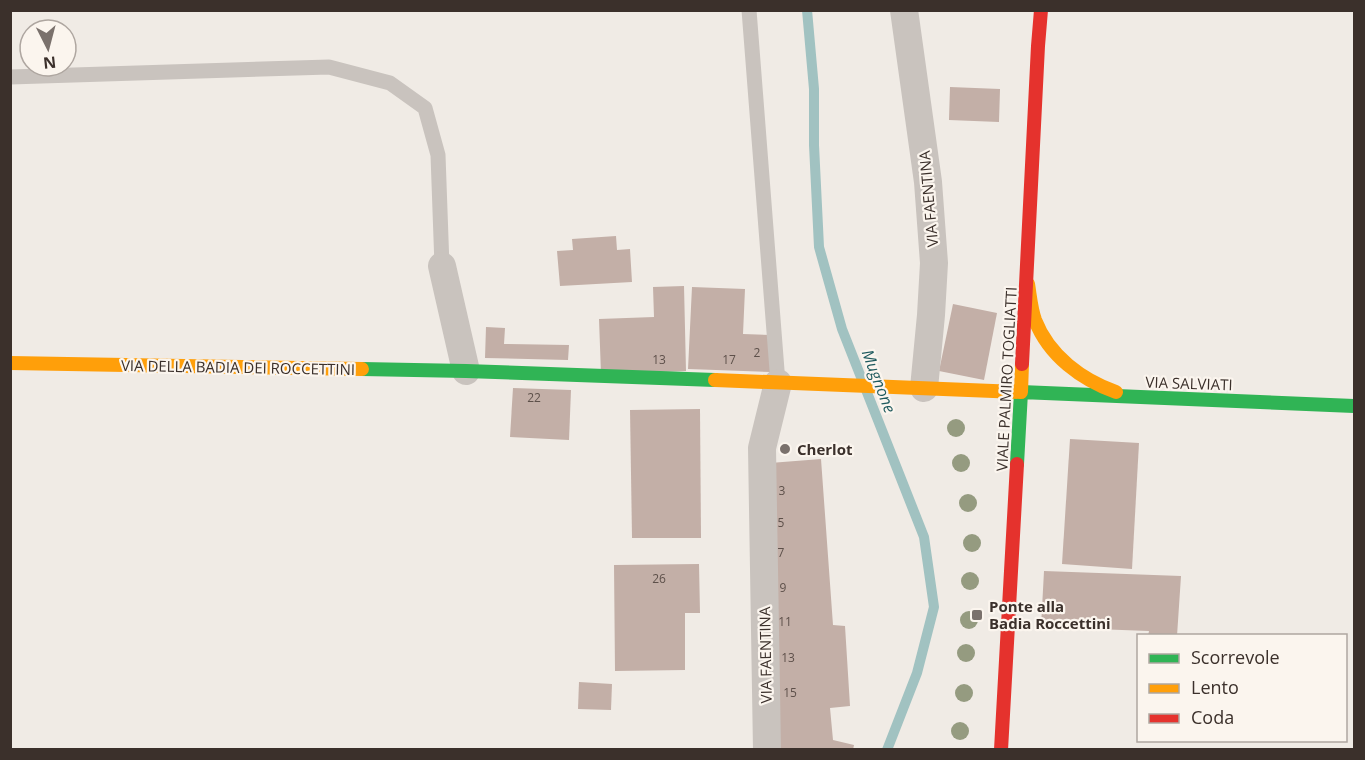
<svg xmlns="http://www.w3.org/2000/svg" width="1365" height="760" font-family="'Open Sans',sans-serif">
  <style>
    .lines { fill: none; stroke-linecap: round; stroke-linejoin: round }
    .stream { stroke: #a1c2c1; stroke-width: 10 }
    .building { fill: #c3afa7 }
    .lane { stroke: #c9c3be; stroke-width: 15 }
    .street { stroke: #c9c3be; stroke-width: 28 }
    .fast { stroke: #30b455; stroke-width: 14 }
    .slow { stroke: #ff9f0a; stroke-width: 14 }
    .jam { stroke: #e5322d; stroke-width: 14 }
    .tree { fill: #959b80 }
    .poi-dot { fill: #7a716c; stroke: #fbf5ee; stroke-width: 2 }
    .labels { text-anchor: middle; dominant-baseline: central; stroke-width: 4.5; stroke-linejoin: round; paint-order: stroke }
    .number-label { font-size: 12px; fill: #5d504a }
    .street-label { font-size: 15px; fill: #3b302b; stroke: #fbf5ee }
    .poi-label { font-size: 15px; font-weight: bold; fill: #3b302b; stroke: #fbf5ee; text-anchor: start }
    .water-label { font-size: 16px; font-style: italic; fill: #1f5a5e; stroke: #fbf5ee }
  </style>
  <rect width="100%" height="100%" fill="#f0ebe5"/>
  <g class="lines">
    <polyline class="stream" points="807,10 814,89 814,145 819,247 842,329 924,537 934,607 917,673 887,750"/>
  </g>
  <g class="building">
    <polygon points="950,87 1000,89 999,122 949,120"/>
    <polygon points="616,236 617,250 630,249 632,282 560,286 557,251 573,250 572,239"/>
    <polygon points="684,286 686,371 601,374 599,319 654,317 653,287"/>
    <polygon points="692,287 745,289 743,334 772,335 770,372 688,369"/>
    <polygon points="953,304 997,313 984,380 939,371"/>
    <polygon points="486,327 505,328 504,344 569,345 568,360 485,358"/>
    <polygon points="513,388 571,390 569,440 510,437"/>
    <polygon points="700,409 701,538 632,538 630,410"/>
    <polygon points="1070,439 1139,443 1132,569 1062,564"/>
    <polygon points="821,459 833,625 845,626 850,706 830,708 833,740 854,745 853,750 779,750 770,463"/>
    <polygon points="699,564 700,613 685,613 685,670 615,671 614,565"/>
    <polygon points="1044,571 1181,576 1177,636 1148,636 1149,631 1041,627"/>
    <polygon points="579,682 612,684 611,710 578,709"/>
  </g>
  <g class="lines">
    <g class="lane">
      <polyline points="749,10 778,383"/>
      <polyline points="10,77 329,67 390,83 425,108 438,155 442,266"/>
    </g>
    <g class="street">
      <polyline points="904,10 928,182 934,263 931,315 924,388"/>
      <polyline points="442,266 466,371"/>
      <polyline points="767,750 762,448 778,383"/>
    </g>
    <g class="fast">
      <polyline points="362,369 466,371 715,380"/>
      <polyline points="1017,464 1021,392 1354,406"/>
    </g>
    <g class="slow">
      <path d="M1028,284C1030,296 1031,309 1035,320C1049,356 1082,380 1116,392"/>
      <polyline points="10,363 362,369"/>
      <polyline points="715,380 1021,392 1022,364"/>
    </g>
    <g class="jam">
      <polyline points="1022,364 1038,46 1041,10"/>
      <polyline points="1001,750 1017,464"/>
    </g>
  </g>
  <g class="tree">
    <circle cx="956" cy="428" r="9"/>
    <circle cx="961" cy="463" r="9"/>
    <circle cx="968" cy="503" r="9"/>
    <circle cx="972" cy="543" r="9"/>
    <circle cx="970" cy="581" r="9"/>
    <circle cx="969" cy="620" r="9"/>
    <circle cx="966" cy="653" r="9"/>
    <circle cx="964" cy="693" r="9"/>
    <circle cx="960" cy="731" r="9"/>
  </g>
  <g class="poi-dot">
    <circle cx="785" cy="449" r="6"/>
    <rect x="971" y="609" width="12" height="12" rx="3"/>
  </g>
  <g class="labels">
    <g class="number-label">
      <text x="757" y="352">2</text>
      <text x="659" y="359">13</text>
      <text x="729" y="359">17</text>
      <text x="534" y="397">22</text>
      <text x="782" y="490">3</text>
      <text x="781" y="522">5</text>
      <text x="781" y="552">7</text>
      <text x="659" y="578">26</text>
      <text x="783" y="587">9</text>
      <text x="785" y="621">11</text>
      <text x="788" y="657">13</text>
      <text x="790" y="692">15</text>
    </g>
    <g class="street-label">
      <text transform="translate(928 199) rotate(-95)">VIA FAENTINA</text>
      <text transform="translate(238 367) rotate(1)">VIA DELLA BADIA DEI ROCCETTINI</text>
      <text transform="translate(1006 379) rotate(-87)">VIALE PALMIRO TOGLIATTI</text>
      <text transform="translate(1189 383) rotate(2)">VIA SALVIATI</text>
      <text transform="translate(765 655) rotate(-91)">VIA FAENTINA</text>
    </g>
    <g class="poi-label">
      <text x="797" y="449">Cherlot</text>
      <text x="989" y="606">Ponte alla<tspan x="989" dy="17">Badia Roccettini</tspan></text>
    </g>
    <g class="water-label">
      <text transform="translate(879 381) rotate(69)">Mugnone</text>
    </g>
  </g>
  <rect width="1365" height="760" fill="none" stroke="#3b302b" stroke-width="24"/>
  <rect x="1137" y="634" width="210" height="108" fill="#fbf5ee" stroke="#aea6a0" stroke-width="1.5"/>
  <rect x="1149" y="654" width="30" height="9" fill="#30b455" stroke="#aea6a0" stroke-width="1.5"/>
  <text x="1191" y="664" font-size="18" fill="#3b302b">Scorrevole</text>
  <rect x="1149" y="684" width="30" height="9" fill="#ff9f0a" stroke="#aea6a0" stroke-width="1.5"/>
  <text x="1191" y="694" font-size="18" fill="#3b302b">Lento</text>
  <rect x="1149" y="714" width="30" height="9" fill="#e5322d" stroke="#aea6a0" stroke-width="1.5"/>
  <text x="1191" y="724" font-size="18" fill="#3b302b">Coda</text>
  <g transform="translate(48 48) rotate(174)"><circle r="28" fill="#fbf5ee" stroke="#aea6a0" stroke-width="1.5"/>
  <path d="M0-4.5L10 22L0 15L-10 22Z" fill="#7a716c"/>
  <text y="-9" font-size="16" font-weight="bold" text-anchor="middle" fill="#3b302b">N</text>
  </g>
</svg>
